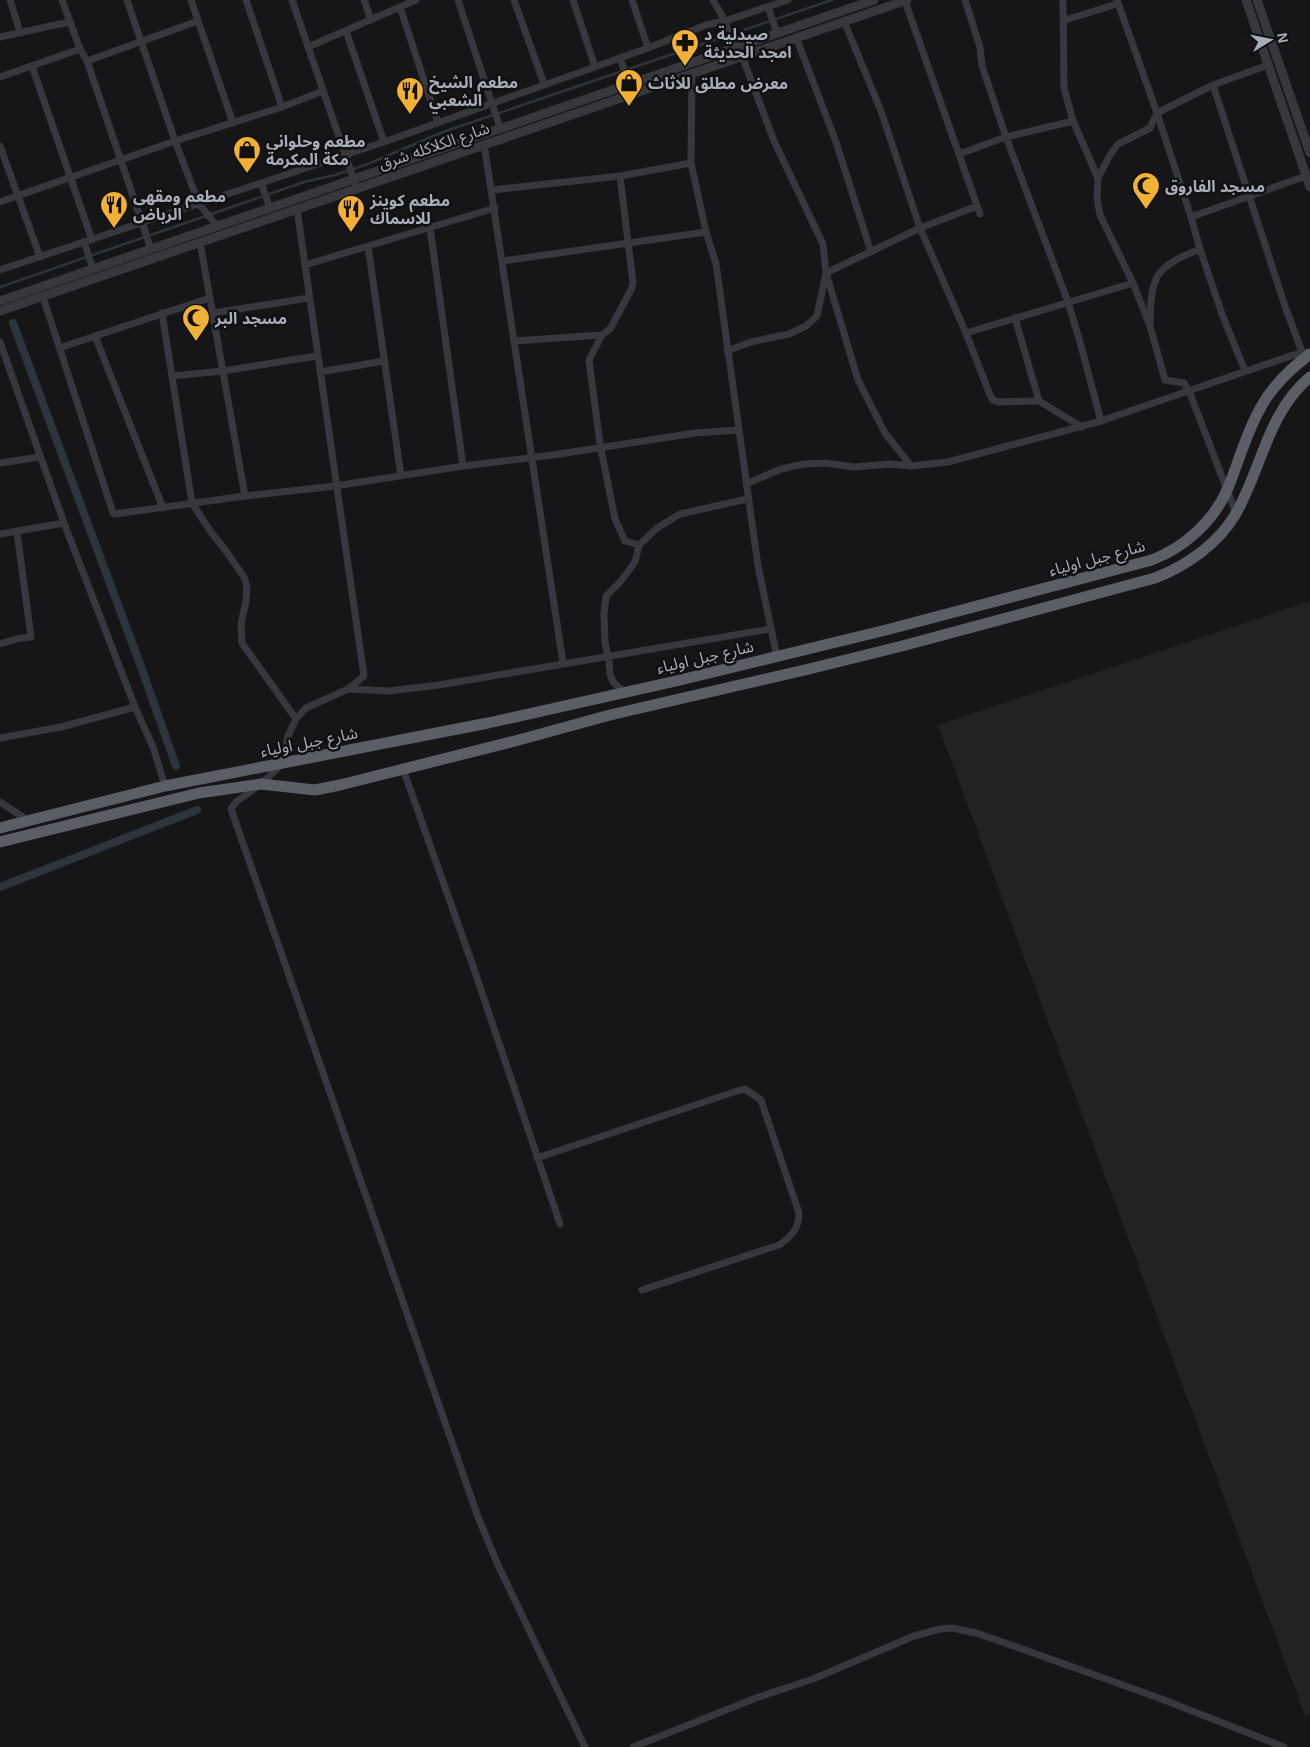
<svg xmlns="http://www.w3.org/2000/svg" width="1310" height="1747" font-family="Helvetica,'Noto Sans Arabic',sans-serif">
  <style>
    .built { fill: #222225 }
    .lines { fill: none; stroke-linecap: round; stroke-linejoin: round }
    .stream { stroke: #2c353c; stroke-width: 2.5 }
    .canal { stroke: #2c353c; stroke-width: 8 }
    .minor { stroke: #37383d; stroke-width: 7 }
    .tertiary { stroke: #37383d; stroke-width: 9 }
    .trunk { stroke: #5b5e65; stroke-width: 11 }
    .labels { text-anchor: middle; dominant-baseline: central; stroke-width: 5; stroke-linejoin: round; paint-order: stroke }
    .poi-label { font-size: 16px; font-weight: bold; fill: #a8adb8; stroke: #111113; text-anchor: start }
    .street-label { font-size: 16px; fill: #a8adb8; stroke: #111113 }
  </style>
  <rect width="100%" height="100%" fill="#161618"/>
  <polygon class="built" points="1310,601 1310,1714 1305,1716 938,725"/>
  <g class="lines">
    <polyline class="stream" points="0,287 304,182 335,175 368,164 443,132 832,0"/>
    <g class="canal">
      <polyline points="13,323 140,664 176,766"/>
      <polyline points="0,887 197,810"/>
    </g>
    <g class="minor">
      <polyline points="10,0 20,32"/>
      <polyline points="62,0 80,49 87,61 151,249"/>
      <polyline points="127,0 175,141 199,204 217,226"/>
      <polyline points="191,0 233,123"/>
      <polyline points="246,0 282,107"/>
      <polyline points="292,0 357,189"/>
      <polyline points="364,0 371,20"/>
      <polyline points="458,0 500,128"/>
      <polyline points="514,0 544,84"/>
      <polyline points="573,0 595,67"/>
      <polyline points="632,0 648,48"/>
      <polyline points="713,0 725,21 734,48"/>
      <polyline points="965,0 980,47 982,66 1006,137 1068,302 1080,342 1101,421"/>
      <polyline points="1063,0 1064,88 1073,121 1098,178"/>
      <path d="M1117,0L1157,113L1191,217L1200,249C1155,267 1151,275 1150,323"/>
      <polyline points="905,1 980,214"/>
      <polyline points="400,7 438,123"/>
      <polyline points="768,7 777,33"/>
      <polyline points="1065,20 1117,4"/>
      <polyline points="844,21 881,111 920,228 966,333 990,395 993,400 998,402 1039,401"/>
      <polyline points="346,31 384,142"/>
      <polyline points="0,37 69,22"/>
      <polyline points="796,37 836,142 871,252"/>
      <polyline points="308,47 416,0"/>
      <polyline points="742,56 774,141 823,244 826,273 858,380 885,433 911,466"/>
      <polyline points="620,58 629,83"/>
      <polyline points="87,61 198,21"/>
      <polyline points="32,66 92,240"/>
      <polyline points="692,73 691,163 706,232 716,264 758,566 777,657"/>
      <polyline points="0,77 80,49"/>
      <polyline points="1213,85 1285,306 1302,352"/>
      <polyline points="484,144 563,663"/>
      <polyline points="0,146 40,257"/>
      <polyline points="959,154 1006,137 1073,121"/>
      <polyline points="261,183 270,208"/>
      <polyline points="492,190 620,176 691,163"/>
      <polyline points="0,202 175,141 282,107 323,91"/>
      <polyline points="297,209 364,676 348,689 306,708 296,719 288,736 283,763 261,784 236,802 231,809 478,1517 498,1565 585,1747"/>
      <polyline points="1191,217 1306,176"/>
      <polyline points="430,228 463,466"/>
      <polyline points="84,242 93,269"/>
      <polyline points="200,242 245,496"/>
      <polyline points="1200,249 1222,314 1245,371"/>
      <polyline points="503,261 706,232"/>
      <polyline points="305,265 368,246"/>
      <polyline points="0,270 384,142 648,48 706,25 725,21 788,0"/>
      <polyline points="43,297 113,513 115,514 245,496 335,486 463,466 553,455 695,433 738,430"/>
      <polyline points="162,313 192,503 211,532 226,551 244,577 247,587 246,601 241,624 242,643 296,719"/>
      <polyline points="213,313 309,298"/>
      <polyline points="1015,318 1039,401 1082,427"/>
      <polyline points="966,333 1133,283"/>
      <polyline points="602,335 589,360 600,444 615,519 625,541 639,545"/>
      <polyline points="95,336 163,508"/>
      <polyline points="514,341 602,335 610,329 631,290 633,283 620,176"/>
      <polyline points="0,342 64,523 135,707 153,747 165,786"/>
      <polyline points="59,348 210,298"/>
      <polyline points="727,351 751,342 789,334 806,326 817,316 826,273 920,228 977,206"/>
      <polyline points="320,372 384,361"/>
      <polyline points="172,376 223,371 317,356"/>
      <polyline points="0,463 40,457"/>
      <polyline points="401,476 368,246 495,208"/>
      <polyline points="746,484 781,469 804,464 826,463 853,467 890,464 911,466 948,462 1101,421 1302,352 1310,353"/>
      <polyline points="1236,513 1189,391 1184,383 1165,380 1150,326 1133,283 1100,215 1097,199 1098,178 1110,155 1118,144 1150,128 1157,113 1213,85 1268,65"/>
      <polyline points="0,534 64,523"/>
      <polyline points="0,644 20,638 31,637 17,532"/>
      <polyline points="348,689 388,691 439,685 770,629"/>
      <polyline points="624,692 613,682 610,674 609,661 605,643 604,614 606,596 621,581 635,562 639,545 657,528 680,514 747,499"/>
      <polyline points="0,738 61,727 135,707"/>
      <polyline points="403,769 473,966 560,1224"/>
      <polyline points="0,802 29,821"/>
      <path d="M537,1158L737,1091L745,1089L761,1100L799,1213C799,1229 791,1237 779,1245L642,1290"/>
      <polyline points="633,1747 756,1698 813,1679 914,1636 940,1629 952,1628 976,1633 1011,1645 1159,1698 1284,1747"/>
    </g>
    <g class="tertiary">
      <polyline points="1246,0 1310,187"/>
      <polyline points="1257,0 1310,153"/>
      <polyline points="0,301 874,0"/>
      <polyline points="0,311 907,0"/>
    </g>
    <g class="trunk">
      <path d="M0,828L165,786L488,723L676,681L886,630L1152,560C1185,547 1214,521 1228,488C1239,461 1246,433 1261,407C1273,385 1290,369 1310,354"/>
      <path d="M0,842L199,793L261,784L315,790L340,785L515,741L610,715L809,669L902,646L1155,578C1186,566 1218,544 1235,515C1262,469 1267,413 1310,377"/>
    </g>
  </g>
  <defs>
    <symbol id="pharmacy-pin" viewBox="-11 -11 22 30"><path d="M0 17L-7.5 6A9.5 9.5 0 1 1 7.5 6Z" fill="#f2b134" stroke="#111113"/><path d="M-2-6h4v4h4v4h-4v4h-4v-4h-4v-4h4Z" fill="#111"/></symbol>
    <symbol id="shop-pin" viewBox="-11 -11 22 30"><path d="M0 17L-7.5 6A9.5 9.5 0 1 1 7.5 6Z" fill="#f2b134" stroke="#111113"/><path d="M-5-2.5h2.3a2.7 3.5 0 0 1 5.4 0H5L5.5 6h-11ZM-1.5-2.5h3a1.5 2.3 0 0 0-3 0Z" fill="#111"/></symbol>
    <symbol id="restaurant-pin" viewBox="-11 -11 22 30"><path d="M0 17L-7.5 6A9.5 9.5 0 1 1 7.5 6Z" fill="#f2b134" stroke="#111113"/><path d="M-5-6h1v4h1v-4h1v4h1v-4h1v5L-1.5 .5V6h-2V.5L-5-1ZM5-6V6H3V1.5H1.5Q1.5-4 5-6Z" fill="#111"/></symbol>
    <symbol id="mosque-pin" viewBox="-11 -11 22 30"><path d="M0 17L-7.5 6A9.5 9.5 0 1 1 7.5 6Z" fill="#f2b134" stroke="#111113"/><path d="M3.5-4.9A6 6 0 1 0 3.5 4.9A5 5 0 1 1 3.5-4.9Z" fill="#111"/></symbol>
  </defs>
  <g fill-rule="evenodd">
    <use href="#pharmacy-pin" x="669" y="27" width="32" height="43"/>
    <use href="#shop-pin" x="613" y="67" width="32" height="43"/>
    <use href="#restaurant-pin" x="394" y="75" width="32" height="43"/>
    <use href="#shop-pin" x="231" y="134" width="32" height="43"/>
    <use href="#mosque-pin" x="1130" y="170" width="32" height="43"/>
    <use href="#restaurant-pin" x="98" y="189" width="32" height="43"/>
    <use href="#restaurant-pin" x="335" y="193" width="32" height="43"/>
    <use href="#mosque-pin" x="180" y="302" width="32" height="43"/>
  </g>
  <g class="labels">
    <g class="poi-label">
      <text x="704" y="34">صيدلية د<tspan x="704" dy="18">امجد الحديثة</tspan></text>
      <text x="429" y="82">مطعم الشيخ<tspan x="429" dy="18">الشعبي</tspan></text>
      <text x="648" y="83">معرض مطلق للاثاث</text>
      <text x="266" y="141">مطعم وحلواني<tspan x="266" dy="18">مكة المكرمة</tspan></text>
      <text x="1165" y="186">مسجد الفاروق</text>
      <text x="133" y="196">مطعم ومقهى<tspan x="133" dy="18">الرباض</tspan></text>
      <text x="370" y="200">مطعم كوينز<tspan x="370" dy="18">للاسماك</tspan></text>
      <text x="215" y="318">مسجد البر</text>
    </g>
    <g class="street-label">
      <text transform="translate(434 146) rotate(-19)">شارع الكلاكله شرق</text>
      <text transform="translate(1097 558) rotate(-15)">شارع جبل اولياء</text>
      <text transform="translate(705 657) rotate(-13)">شارع جبل اولياء</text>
      <text transform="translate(309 742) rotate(-11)">شارع جبل اولياء</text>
    </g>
  </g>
  <g transform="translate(1270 40) rotate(80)" stroke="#111113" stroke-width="4" paint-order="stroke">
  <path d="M0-4L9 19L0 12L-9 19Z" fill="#a8adb8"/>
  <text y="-8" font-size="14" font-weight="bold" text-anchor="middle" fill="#a8adb8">N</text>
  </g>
</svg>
